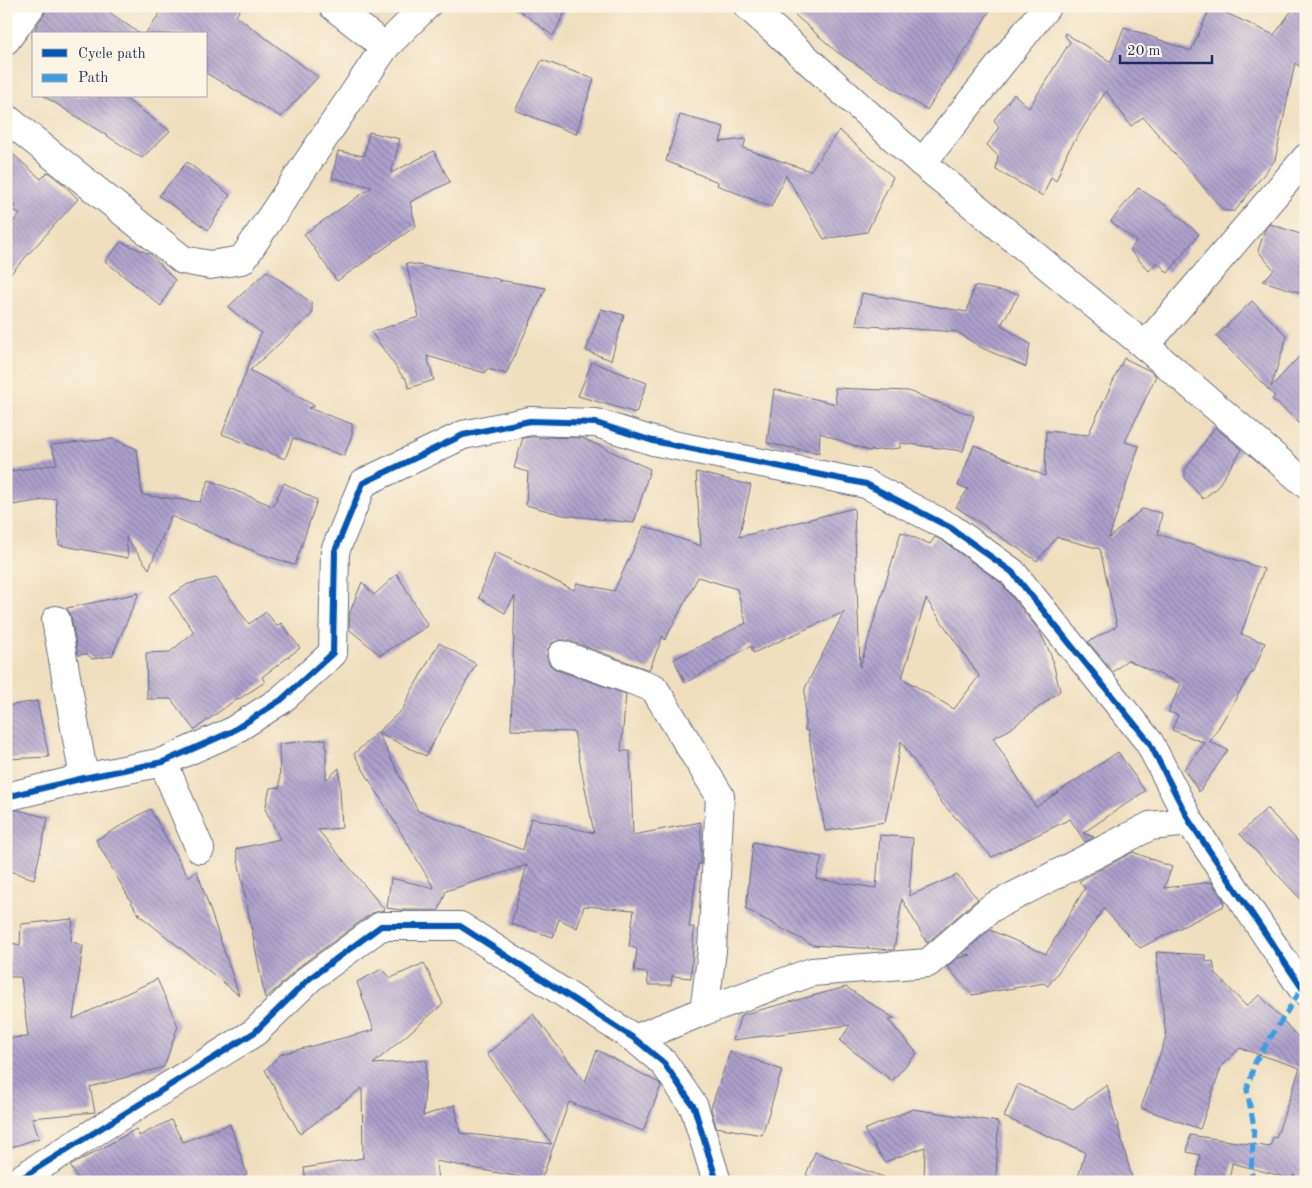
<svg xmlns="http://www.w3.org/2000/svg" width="1312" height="1188" font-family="'Old Standard TT',serif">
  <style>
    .building { fill: url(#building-back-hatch); fill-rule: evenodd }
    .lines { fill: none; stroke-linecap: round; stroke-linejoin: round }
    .street-casing { stroke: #656d80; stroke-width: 30 }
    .street { stroke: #fff; stroke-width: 28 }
    .quiet { stroke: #3b9de6; stroke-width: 5; stroke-dasharray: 10 5; stroke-linecap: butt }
    .cycleway-casing { stroke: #fcf5e5; stroke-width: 9 }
    .cycleway { stroke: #0057b8; stroke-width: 6 }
  </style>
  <defs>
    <pattern id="building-back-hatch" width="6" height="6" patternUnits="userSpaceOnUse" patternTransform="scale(1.25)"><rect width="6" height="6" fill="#ada0cc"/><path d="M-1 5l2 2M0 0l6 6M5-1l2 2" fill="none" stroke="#8c83a9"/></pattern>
  </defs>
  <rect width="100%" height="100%" fill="#fcf5e5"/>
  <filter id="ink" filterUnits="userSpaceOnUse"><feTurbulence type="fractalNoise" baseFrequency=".02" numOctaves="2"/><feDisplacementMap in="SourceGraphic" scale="10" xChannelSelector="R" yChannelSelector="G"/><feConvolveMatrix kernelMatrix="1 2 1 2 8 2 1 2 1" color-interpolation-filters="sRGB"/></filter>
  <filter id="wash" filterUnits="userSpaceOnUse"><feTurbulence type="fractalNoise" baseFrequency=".0096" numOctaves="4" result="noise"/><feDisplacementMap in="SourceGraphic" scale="20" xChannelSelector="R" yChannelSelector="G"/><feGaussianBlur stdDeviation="1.12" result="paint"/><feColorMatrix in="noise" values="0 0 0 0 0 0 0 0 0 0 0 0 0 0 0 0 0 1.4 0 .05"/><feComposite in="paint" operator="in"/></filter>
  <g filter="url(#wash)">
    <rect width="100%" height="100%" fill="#efdfbe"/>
    <g id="blocks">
      <g class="building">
        <polygon points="46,6 101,6 140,34 33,34 37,25 44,15"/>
        <polygon points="165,6 242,6 236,16 318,77 281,117 206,73 206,34 145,34"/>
        <polygon points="514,6 568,6 553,36"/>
        <polygon points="785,6 993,6 927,110 837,52"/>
        <polygon points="1211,6 1274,35 1295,6 1306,6 1306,71 1295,63 1275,160 1235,211 1224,211 1143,117 1131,126 1106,91 1067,153 1056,181 1051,177 1043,196 996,170 998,156 987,145 999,127 994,120 1014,94 1029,108 1070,42 1064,34 1065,33 1111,62 1124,27 1191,51"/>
        <polygon points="542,60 594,79 576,134 515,110"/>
        <polygon points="44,96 122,96 170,131 142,158"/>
        <polygon points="680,115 724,127 720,142 746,139 743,148 810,171 839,130 893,177 867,232 824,239 786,175 771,207 717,185 718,182 666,161"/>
        <polygon points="369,132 400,139 391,173 434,151 450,182 410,202 416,226 337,281 304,234 372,187 332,178 338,151 364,156"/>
        <polygon points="6,148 41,179 48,172 63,184 78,199 6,279 6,230 20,214 14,210 16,206 6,199"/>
        <polygon points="187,162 230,195 208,230 159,196"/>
        <polygon points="1138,188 1165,205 1199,234 1168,273 1157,262 1149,271 1130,250 1136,242 1111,221"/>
        <polygon points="1270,224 1306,236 1306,279 1301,293 1263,281 1274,270 1258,251 1265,230"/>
        <polygon points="121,242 150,254 175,280 161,306 105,261"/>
        <polygon points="406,263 498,279 500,282 499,280 546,288 506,374 487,369 485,373 427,356 434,380 409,388 405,377 403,377 371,332 419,317"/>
        <polygon points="267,271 312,303 312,314 250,370 315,406 308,408 352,424 352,435 344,456 293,438 285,459 222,434 261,333 228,307"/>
        <polygon points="974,286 1019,294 1001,325 1030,344 1026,367 982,348 957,332 856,325 862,293 967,312"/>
        <polygon points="1252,301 1287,336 1271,387 1306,349 1306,429 1272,399 1275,396 1216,336"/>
        <polygon points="601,309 624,315 611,360 586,351"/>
        <polygon points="1124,358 1150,371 1156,376 1125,442 1139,446 1109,538 1142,509 1162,513 1158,534 1264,569 1241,634 1265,643 1253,673 1251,673 1210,742 1228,750 1199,792 1184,769 1205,743 1172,730 1178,715 1168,712 1181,684 1127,660 1113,672 1088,642 1117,626 1100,549 1057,537 1037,561 956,507 968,489 958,486 974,445 1045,476 1046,431 1088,435"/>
        <polygon points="592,362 647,383 636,413 578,396"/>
        <polygon points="835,388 908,391 974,416 963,451 900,443 900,448 869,451 820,433 819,453 767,443 774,389 836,404"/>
        <polygon points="1215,427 1242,450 1215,490 1214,490 1203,499 1185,478 1185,470"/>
        <polygon points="531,437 548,438 548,437 582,438 650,469 634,523 563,515 526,505 528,472 514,468 523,438"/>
        <polygon points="113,439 137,449 142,495 200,502 209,480 273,506 284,483 317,500 295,565 258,553 171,516 149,569 126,537 128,558 59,545 56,498 6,506 6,472 57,464 51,445"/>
        <path d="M696,472L751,485L739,537L854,508L860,667L901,532L930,544L935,537L943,541L1001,583L1040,632L1051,655L1060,691L1009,730L993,738L1036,807L1118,752L1145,791L1083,833L1094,837L1085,842L1070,819L992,857L941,802L901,741L885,822L825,831L808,731L805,730V688L844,612L753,653L751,646L685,683L674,659L746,623L737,589L698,577L665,640L663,636L649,670L567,640H560L552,643L548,649L547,657L550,665L557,670L626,694L621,751H630L633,835L701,822V864H698L689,927H694L691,978L672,976L671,985H648L647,973L634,971L637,949L629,946L634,910L584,906L577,928L559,919L553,937L511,924L527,865L446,891L439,910H401L387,908L391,878L434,888L354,754L403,709L411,692L439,643L476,664L426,756L378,733L418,811L523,850L531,818L594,833L574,732L511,730L515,596L505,613L479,598L495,552L574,590L577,583L614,591L644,526L701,546ZM926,599L979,676L954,709L902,678Z"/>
        <polygon points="397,574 428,626 380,655 349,629 350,612 362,582 374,595"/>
        <polygon points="216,578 249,624 266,612 277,626 281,623 300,648 262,677 265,682 239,699 238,698 194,730 171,699 147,699 146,653 170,652 194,632 169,597 188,584"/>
        <polygon points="139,593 112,656 92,659 87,654 78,655 71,617 67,608"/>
        <polygon points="37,701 49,757 6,759 6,706"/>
        <polygon points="326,739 326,780 339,768 342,828 318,830 385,910 372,913 301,965 274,991 265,998 236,849 280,839 265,809 270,788 280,787 279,744"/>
        <polygon points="1267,808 1306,850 1306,905 1240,834"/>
        <polygon points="150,809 188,877 197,871 239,995 138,914 141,914 137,912 96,840"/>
        <polygon points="18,810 48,818 34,879 6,870 6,812"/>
        <polygon points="880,835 913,838 909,896 957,875 978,899 927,943 902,899 894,950 893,950 812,945 746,909 753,842 822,857 816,879 876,888"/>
        <polygon points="1133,852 1172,867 1164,888 1211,882 1223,899 1224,906 1140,948 1104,909 1048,986 1044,983 972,995 947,967 957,958 971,955 962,954 990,930 1046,954 1085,888 1079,881"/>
        <polygon points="73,919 71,941 83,946 73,1019 157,979 178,1026 164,1067 90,1087 95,1112 32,1118 39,1138 6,1149 6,1054 9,1053 9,1038 28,1037 21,977 8,977 11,943 20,945 21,924"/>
        <polygon points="1156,952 1205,955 1207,962 1213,961 1215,973 1246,1006 1260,995 1306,1046 1306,1180 1293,1175 1292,1179 1232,1163 1229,1181 1197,1177 1200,1155 1187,1152 1190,1135 1270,1147 1273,1137 1276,1138 1300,1068 1240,1048 1222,1065 1200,1129 1141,1108 1166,1037"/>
        <polygon points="424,963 443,1004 373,1064 427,1060 423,1116 455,1105 460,1133 552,1144 487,1054 533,1014 585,1082 597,1050 659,1083 661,1086 643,1131 569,1102 541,1181 436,1161 438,1182 306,1182 304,1168 363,1158 362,1088 300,1134 265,1070 281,1054 374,1030 357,982 382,969 391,978"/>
        <polygon points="846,987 895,1019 888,1020 917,1053 892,1081 840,1041 850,1025 733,1040 741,1015"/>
        <polygon points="730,1051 782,1070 762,1135 716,1127 711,1108"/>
        <polygon points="1018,1084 1073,1109 1107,1085 1133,1182 1077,1182 1085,1152 1004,1117"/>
        <polygon points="913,1109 998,1122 996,1182 924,1182 925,1147 885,1162 864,1130"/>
        <polygon points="171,1120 183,1142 230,1124 247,1174 237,1182 81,1182 70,1166 136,1129 139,1136"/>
        <polygon points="815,1152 889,1179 888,1182 824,1182 806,1175"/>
      </g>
    </g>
  </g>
  <g filter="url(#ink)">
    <use href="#blocks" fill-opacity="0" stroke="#656d80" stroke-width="1"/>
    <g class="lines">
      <defs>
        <g id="street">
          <polyline points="333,6 385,47"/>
          <polyline points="748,6 922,163 1145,346 1306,484"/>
          <polyline points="6,40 31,6"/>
          <polyline points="6,118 183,260 210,265 242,260 385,47 426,6"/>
          <polyline points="922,163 1047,6"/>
          <polyline points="1145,346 1306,158"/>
          <polyline points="56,620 84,778"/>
          <polyline points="562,655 654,688 720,796 712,951 704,1011"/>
          <polyline points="163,762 200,849"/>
          <polyline points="6,797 84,778 163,762 231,732 281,700 333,653 335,551 363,483 463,435 530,421 596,423 653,441 866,484 951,528 1012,572 1149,742 1190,822 1302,988 1306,992"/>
          <polyline points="635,1039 704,1011 812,972 928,963 991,908 1150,826 1190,822"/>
          <polyline points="16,1182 39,1167 255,1032 310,978 381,926 460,926 635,1039 664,1063 694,1107 717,1182"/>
        </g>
      </defs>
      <use href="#street" class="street-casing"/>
      <use href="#street" class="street"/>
      <polyline class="quiet" points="1255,1182 1251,1172 1254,1127 1247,1090 1255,1062 1302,988"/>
      <defs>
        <g id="cycleway">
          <polyline points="6,797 84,778 163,762 231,732 281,700 333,653 335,551 363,483 463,435 530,421 596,423 653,441 866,484 951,528 1012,572 1149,742 1190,822 1302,988 1306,992"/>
          <polyline points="16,1182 39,1167 255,1032 310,978 381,926 460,926 635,1039 664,1063 694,1107 717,1182"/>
        </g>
      </defs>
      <use href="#cycleway" class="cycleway-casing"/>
      <use href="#cycleway" class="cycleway"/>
    </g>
  </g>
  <rect width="1312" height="1188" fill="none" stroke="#fcf5e5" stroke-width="25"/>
  <rect x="32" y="32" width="175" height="65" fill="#fcf5e5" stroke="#a2a6af"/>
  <rect x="42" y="49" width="25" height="8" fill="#0057b8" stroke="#a2a6af"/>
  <text x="78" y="58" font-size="15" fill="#1b2f5e">Cycle path</text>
  <rect x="42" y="74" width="25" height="8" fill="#3b9de6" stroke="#a2a6af"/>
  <text x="78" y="82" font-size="15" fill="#1b2f5e">Path</text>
  <path d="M1120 55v8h92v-8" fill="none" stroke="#1b2f5e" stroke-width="2.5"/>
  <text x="1127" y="55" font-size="15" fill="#1b2f5e" stroke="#fcf5e5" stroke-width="4" paint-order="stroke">20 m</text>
</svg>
